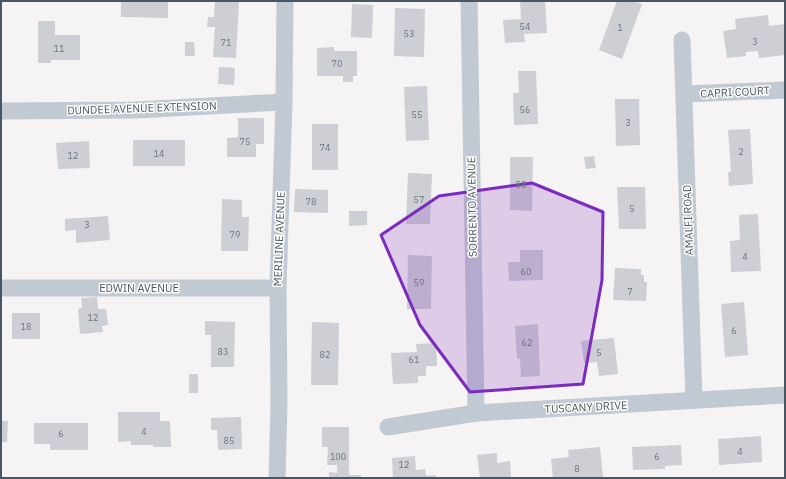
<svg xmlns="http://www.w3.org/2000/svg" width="786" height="479" font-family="'IBM Plex Sans',sans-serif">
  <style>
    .building { fill: #cdcfd5 }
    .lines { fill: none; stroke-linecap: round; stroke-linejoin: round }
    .minor { stroke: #c1cad2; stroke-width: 17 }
    .marked { fill: #7b2cbf; fill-opacity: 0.2; stroke: #7b2cbf; stroke-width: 3; stroke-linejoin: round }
    .labels { text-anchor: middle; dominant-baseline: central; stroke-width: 3; stroke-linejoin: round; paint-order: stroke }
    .number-label { font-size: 9px; fill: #6b747e }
    .street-label { font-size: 11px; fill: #4a5661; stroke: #fff }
  </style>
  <rect width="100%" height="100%" fill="#f5f3f3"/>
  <g class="building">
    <polygon points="121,1 168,1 168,18 121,17"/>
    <polygon points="215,1 239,1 236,58 213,57 215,27 207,27 208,17 214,17"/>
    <polygon points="520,1 545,1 547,33 524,34 525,42 505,43 503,20 521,19"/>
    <polygon points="617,1 632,1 642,4 622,59 599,50"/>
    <polygon points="352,4 373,5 372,38 351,37"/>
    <polygon points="395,8 425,9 424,57 394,56"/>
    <polygon points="768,15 769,26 785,24 785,55 759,58 758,51 746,52 746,56 727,58 723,31 736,29 735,19"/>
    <polygon points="38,21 55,21 55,35 80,35 80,60 51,60 51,63 38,63"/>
    <polygon points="185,42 194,42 195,56 185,56"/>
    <polygon points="334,47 334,51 357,51 357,76 353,76 353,82 343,82 343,76 317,76 317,48"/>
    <polygon points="219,67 235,68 234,85 218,84"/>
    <polygon points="518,71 536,71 538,124 514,125 513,93 519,93"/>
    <polygon points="427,86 429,140 406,141 404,87"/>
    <polygon points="615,99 639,99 640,145 616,146"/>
    <polygon points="238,118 264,118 264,144 256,144 256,157 227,157 227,138 238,137"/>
    <rect x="312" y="124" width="26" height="46"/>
    <polygon points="750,129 753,184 729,186 728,172 731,172 728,130"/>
    <rect x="133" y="140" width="52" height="26"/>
    <polygon points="89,141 90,168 58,169 56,143"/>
    <polygon points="594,156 596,168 586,169 584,157"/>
    <polygon points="510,157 533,157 532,211 510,210"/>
    <polygon points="408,173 432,174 430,224 406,224"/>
    <polygon points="617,187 645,187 646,229 619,229"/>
    <polygon points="295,189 328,190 328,213 294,212"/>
    <polygon points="222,199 242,200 242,217 249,217 248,251 221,251"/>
    <polygon points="349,211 367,211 367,225 349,226"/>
    <polygon points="758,214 761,271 731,272 730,241 740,240 739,215"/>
    <polygon points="108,216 110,240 76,243 76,230 65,231 65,219"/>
    <polygon points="520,250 543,250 543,280 509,281 508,262 520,262"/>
    <polygon points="408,255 432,256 431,309 407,309"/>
    <polygon points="615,268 641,269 641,275 644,275 644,282 647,282 646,301 613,300"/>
    <polygon points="97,297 98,309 106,309 108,325 102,326 103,332 80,334 78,309 82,308 81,298"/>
    <polygon points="744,302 748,355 725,357 721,304"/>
    <rect x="12" y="313" width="28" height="26"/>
    <polygon points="205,321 235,322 234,367 211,367 211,335 205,335"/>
    <polygon points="312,322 339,323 338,385 311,385"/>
    <polygon points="538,324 540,376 521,377 520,359 517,359 515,326"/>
    <polygon points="614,338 618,374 599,376 597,362 584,363 581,341"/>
    <polygon points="436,343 437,366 426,366 426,376 418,376 418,383 393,384 391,353 417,352 416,344"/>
    <rect x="189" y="374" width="9" height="19"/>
    <polygon points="118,412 160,412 160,421 170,421 171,447 153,447 153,445 131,445 131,441 118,442"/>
    <polygon points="241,417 242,449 218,450 217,430 211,430 211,418"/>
    <polygon points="1,421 8,421 7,442 1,442"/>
    <polygon points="34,423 88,423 88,450 50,450 50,444 34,444"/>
    <polygon points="322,427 349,427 349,475 361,475 361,478 329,478 329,472 337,473 337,465 327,465 328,447 322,447"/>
    <polygon points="761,436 762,462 719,465 718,439"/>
    <polygon points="681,445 682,465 665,466 665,469 633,470 632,447"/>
    <polygon points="600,447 603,477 590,478 553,478 551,459 569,457 568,450"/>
    <polygon points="497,453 497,463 510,461 511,478 480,478 477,455"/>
    <polygon points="415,456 416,470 425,469 426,476 436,475 436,478 393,478 392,458"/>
  </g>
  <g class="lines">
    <g class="minor">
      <polyline points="469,1 476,413"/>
      <polyline points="682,40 694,400"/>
      <polyline points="684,94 785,90"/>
      <polyline points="1,111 135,110 284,102"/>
      <polyline points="1,288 278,288"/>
      <polyline points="388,427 476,413 785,395"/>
      <polyline points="277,478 279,404 278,288 284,102 285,1"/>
    </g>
  </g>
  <path class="marked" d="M532,183L603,212L602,280L583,384L470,392L420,325L381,235L439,196Z"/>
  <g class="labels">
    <g class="number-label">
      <text x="525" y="26">54</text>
      <text x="620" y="27">1</text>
      <text x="409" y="33">53</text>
      <text x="755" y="41">3</text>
      <text x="226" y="42">71</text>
      <text x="59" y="48">11</text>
      <text x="337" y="63">70</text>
      <text x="525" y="109">56</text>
      <text x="417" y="114">55</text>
      <text x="628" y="122">3</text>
      <text x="245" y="141">75</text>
      <text x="325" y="147">74</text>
      <text x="741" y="151">2</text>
      <text x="159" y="153">14</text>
      <text x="73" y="155">12</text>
      <text x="521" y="184">58</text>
      <text x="419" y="199">57</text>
      <text x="311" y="201">78</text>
      <text x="632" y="208">5</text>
      <text x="87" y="224">3</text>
      <text x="235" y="234">79</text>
      <text x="745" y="256">4</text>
      <text x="526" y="271">60</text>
      <text x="419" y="282">59</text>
      <text x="630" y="291">7</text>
      <text x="93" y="317">12</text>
      <text x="26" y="326">18</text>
      <text x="734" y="330">6</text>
      <text x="527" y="342">62</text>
      <text x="223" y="351">83</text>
      <text x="599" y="352">5</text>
      <text x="325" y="354">82</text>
      <text x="414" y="359">61</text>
      <text x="144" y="431">4</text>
      <text x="61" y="433">6</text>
      <text x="229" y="440">85</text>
      <text x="740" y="451">4</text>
      <text x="338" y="456">100</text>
      <text x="657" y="456">6</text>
      <text x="404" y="464">12</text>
      <text x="577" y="468">8</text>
    </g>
    <g class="street-label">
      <text transform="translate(735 92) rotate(-3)">CAPRI COURT</text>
      <text transform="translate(142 108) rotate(-2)">DUNDEE AVENUE EXTENSION</text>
      <text transform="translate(472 207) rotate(-91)">SORRENTO AVENUE</text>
      <text transform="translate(688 220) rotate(-92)">AMALFI ROAD</text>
      <text transform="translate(279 239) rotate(-88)">MERILINE AVENUE</text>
      <text x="139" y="288">EDWIN AVENUE</text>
      <text transform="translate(586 407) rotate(-3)">TUSCANY DRIVE</text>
    </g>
  </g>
  <rect width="786" height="479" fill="none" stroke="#4a5661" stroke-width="4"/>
</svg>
